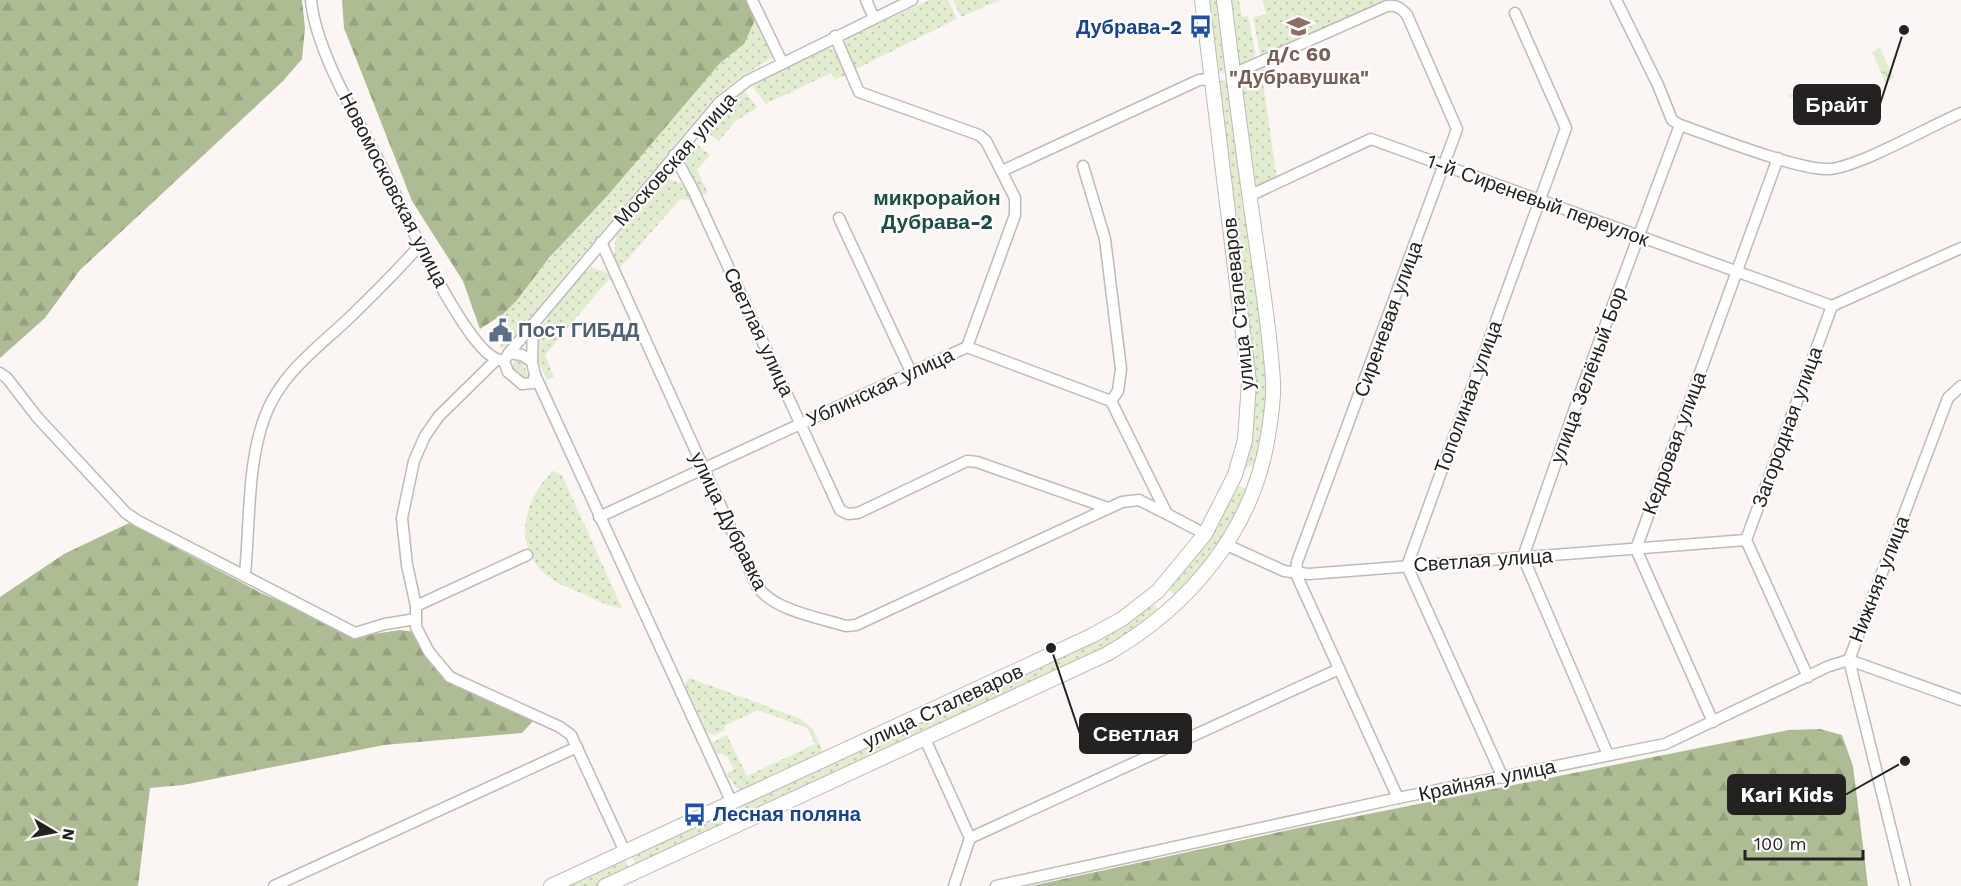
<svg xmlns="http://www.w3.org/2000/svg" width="1961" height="886" font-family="'Work Sans',sans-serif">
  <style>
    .grass { fill: url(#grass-dots) }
    .forest { fill: url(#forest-firs) }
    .park { fill: url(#park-crowns) }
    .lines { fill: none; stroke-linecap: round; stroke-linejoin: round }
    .minor-casing { stroke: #bebab6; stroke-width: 13 }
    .major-casing { stroke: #bebab6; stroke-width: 16 }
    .minor { stroke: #fff; stroke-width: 10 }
    .major { stroke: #fff; stroke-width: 14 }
    .labels { text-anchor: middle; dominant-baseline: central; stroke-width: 4.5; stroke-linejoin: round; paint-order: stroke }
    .transit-label { font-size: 20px; font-weight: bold; fill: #164399; stroke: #fff; text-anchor: end }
    .education-label { font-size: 20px; font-weight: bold; fill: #785e54; stroke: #fff }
    .street-label { font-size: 20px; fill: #232221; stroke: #fff }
    .service-label { font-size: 20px; font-weight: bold; fill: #4e5e75; stroke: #fff; text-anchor: start }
    .neighbourhood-label { font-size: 21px; font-weight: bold; fill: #1b4f42; stroke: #fff }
    .leader { fill: none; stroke: #232221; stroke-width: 2 }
    .callout-dot { fill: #232221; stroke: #fff; stroke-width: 2 }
    .callout { fill: #232221; stroke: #232221; stroke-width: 2 }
    .callout-label { font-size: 21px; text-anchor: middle; font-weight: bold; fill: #fff }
  </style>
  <defs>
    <pattern id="grass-dots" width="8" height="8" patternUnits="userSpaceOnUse" patternTransform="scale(1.5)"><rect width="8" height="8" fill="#e2eccf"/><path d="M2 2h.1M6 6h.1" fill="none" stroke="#c2cab1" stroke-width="1.8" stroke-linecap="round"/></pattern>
    <pattern id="forest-firs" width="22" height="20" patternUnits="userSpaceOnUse" patternTransform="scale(1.5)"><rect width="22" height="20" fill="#aebc94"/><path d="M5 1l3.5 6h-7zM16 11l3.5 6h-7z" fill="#95a17f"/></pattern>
    <pattern id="park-crowns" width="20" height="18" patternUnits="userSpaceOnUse" patternTransform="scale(1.5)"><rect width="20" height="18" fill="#e2eccf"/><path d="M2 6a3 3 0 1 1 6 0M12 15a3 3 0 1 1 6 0" fill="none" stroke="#c2cab1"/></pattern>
  </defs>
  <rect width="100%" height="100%" fill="#fbf6f3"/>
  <g class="grass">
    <polygon points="929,0 948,0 957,19 854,70 844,48 846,39"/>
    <polygon points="953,0 1000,0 961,17"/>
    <polygon points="1207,0 1218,0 1228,70 1225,73 1216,72"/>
    <polygon points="1228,0 1239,0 1242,17 1248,16 1255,51 1254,62 1240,66 1237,62"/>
    <polygon points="1263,0 1392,0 1261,59 1253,17 1266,15"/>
    <path d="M755,20C765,28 774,44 773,57L738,79L712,100L505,347L499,348L511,328L498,318L720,63L744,44Z"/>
    <polygon points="829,48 838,52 849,73 835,80 831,73 766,104 752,86"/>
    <polygon points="1265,63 1267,73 1262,75 1277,180 1261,187 1254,184 1239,76"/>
    <polygon points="1226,80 1230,84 1266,354 1267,409 1256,466 1245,467 1244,459 1250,440 1217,87 1220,81"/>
    <polygon points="745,91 757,108 735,121 719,141 704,130 724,106"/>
    <path d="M694,142L710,155L697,170L708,193L700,196C692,180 677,158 694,142Z"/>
    <polygon points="666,178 683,184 696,207 693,208 689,200 680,199 620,268 624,278 620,279 614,254 616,236 662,180"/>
    <path d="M592,267L610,274L614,283L609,279L545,355L554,377L547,380C543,370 535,359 535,348C536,325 574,281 592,267Z"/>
    <polygon points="518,357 521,358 529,378 526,381 514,372 512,365"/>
    <path d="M553,471L562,475L622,608C608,607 595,599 583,594C571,589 555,583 545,574C512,545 524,499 553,471Z"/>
    <path d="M1239,486L1246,490C1248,515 1198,572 1181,593L1173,594L1169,590L1171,583L1233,490Z"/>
    <polygon points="1155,605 1159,612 1110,647 748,816 741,815 739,810 743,803"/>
    <polygon points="690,678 801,719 813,730 824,754 745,791 736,788 727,774 734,769 727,756 716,752 712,743 727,735 747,776 815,744 807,728 758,710 724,726 725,730 714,735 707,733 686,686 685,682"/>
    <polygon points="720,813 726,813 729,818 728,823 641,865 636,864 632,857 635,851"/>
    <polygon points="625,859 629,869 598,886 559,886"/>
  </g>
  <g class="forest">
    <polygon points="0,0 302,0 305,28 302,59 283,81 80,270 45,318 0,358"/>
    <polygon points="342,0 745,0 754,7 755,20 744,44 720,63 608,195 549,258 517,300 503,314 480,329 463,281 412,201 344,28"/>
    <polygon points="129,523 261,593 360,636 400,630 415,632 431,665 455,684 535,719 522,733 384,745 183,785 150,788 138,886 0,886 0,597 64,554"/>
    <polygon points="1820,729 1842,735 1853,766 1868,886 1031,886 1298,828 1789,730"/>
  </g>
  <g class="park">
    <polygon points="1880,48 1894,78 1885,82 1872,52"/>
    <polygon points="1810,86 1821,108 1788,96"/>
  </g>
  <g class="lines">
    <defs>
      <g id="minor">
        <path d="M311,0C316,53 360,123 384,171C410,223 439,292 473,337C482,348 490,359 504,361"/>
        <polyline points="752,0 782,62"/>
        <polyline points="866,0 874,18"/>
        <polyline points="835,36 859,92 979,135 986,141 1015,198 1015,215 967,347"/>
        <path d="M1233,74L1387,6C1397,5 1401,8 1407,15L1457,129L1297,562L1296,574L1398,798"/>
        <path d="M1680,125C1712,136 1800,171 1830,169C1861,166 1928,127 1961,113"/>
        <polyline points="674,155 693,190 840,510 848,514 858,513 967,461 977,462 1108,508"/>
        <polyline points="1083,166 1105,239 1121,369 1118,391 1111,401"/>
        <polyline points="1002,171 1199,80 1212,79"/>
        <polyline points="1249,196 1371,139 1832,306"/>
        <polyline points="839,218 911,372"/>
        <path d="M601,242L757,586C774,611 818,617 846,626L856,625L1122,502L1139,500L1167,514"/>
        <polyline points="509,353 719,103 747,81 912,0"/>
        <polygon points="509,353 522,355 532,362 535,375 533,383 522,384 508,372 504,361"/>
        <polyline points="496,360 439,416 425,436 414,461 402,518 407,565 416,606 416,627 429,652 450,677 560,727 571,735 625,852"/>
        <polyline points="532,362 533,324"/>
        <polyline points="0,373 7,378 37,417 126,513 138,521 355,633 385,624 416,619"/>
        <polyline points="535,375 732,803"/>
        <polyline points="599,517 967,347 1111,401 1167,514 1205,534"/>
        <polyline points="1227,545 1284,571 1309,574 1746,540"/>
        <path d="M245,574C250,523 247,464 265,416C281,374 316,349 347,320C373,295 397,271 421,244"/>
        <polyline points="416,606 527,555"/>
        <polyline points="1808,677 1746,540 1832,306 1961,248"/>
        <polyline points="1713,722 1636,549 1778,158"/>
        <polyline points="925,739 970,838 954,886"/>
        <polyline points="1608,755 1523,557 1582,388 1680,125 1672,120 1658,85 1616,0"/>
        <polyline points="1503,778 1407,566 1566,128 1515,13"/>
        <polyline points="970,838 1339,669"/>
        <polyline points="274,886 577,747"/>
        <polyline points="996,886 1398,798 1665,744 1829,666 1849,660 1961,700"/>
        <polyline points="1905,886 1849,660 1948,398 1961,386"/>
      </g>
      <g id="major">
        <polyline points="551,886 1091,636 1122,619 1158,591 1205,534 1235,475 1245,440 1249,382 1202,0"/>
        <path d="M605,886L1107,654C1189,607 1253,531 1268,436C1271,418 1274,400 1273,382C1270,328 1260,273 1253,220C1242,147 1233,73 1224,0"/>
      </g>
    </defs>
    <use href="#minor" class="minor-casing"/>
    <use href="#major" class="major-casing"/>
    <use href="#minor" class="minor"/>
    <use href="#major" class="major"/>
  </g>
  <defs>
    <symbol id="school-bare" viewBox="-9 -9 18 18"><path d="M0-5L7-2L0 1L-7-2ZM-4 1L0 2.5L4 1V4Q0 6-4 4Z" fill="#8d6e63" stroke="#fff" stroke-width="2.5" paint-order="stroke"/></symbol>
    <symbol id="bus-bare" viewBox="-9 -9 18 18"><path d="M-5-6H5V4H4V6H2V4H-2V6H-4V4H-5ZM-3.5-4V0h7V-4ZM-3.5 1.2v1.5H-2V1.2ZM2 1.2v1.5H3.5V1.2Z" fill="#1a4fb4" stroke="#fff" stroke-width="2.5" paint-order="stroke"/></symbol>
    <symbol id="civic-bare" viewBox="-9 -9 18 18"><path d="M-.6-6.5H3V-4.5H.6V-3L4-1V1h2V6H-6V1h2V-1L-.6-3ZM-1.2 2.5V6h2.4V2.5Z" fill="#5c6f8a" stroke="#fff" stroke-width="2.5" paint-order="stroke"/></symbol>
  </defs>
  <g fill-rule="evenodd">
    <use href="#school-bare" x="1282" y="10" width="33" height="33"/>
    <use href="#bus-bare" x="1184" y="10" width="33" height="33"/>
    <use href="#civic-bare" x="484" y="314" width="33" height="33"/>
    <use href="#bus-bare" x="678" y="798" width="33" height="33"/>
  </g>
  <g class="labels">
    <g class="transit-label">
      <text x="1182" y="27">Дубрава-2</text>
      <text x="713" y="814" text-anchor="start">Лесная поляна</text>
    </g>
    <g class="education-label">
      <text x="1299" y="54">д/с 60<tspan x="1299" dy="23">"Дубравушка"</tspan></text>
    </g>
    <g class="street-label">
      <text transform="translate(675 159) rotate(-48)">Московская улица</text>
      <text transform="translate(394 190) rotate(63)">Новомосковская улица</text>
      <text transform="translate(1538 200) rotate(20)">1-й Сиреневый переулок</text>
      <text transform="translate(1238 304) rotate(-96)">улица Сталеваров</text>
      <text transform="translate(1388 319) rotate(-70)">Сиреневая улица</text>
      <text transform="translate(759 332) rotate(65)">Светлая улица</text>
      <text transform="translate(1588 375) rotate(-70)">улица Зелёный Бор</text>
      <text transform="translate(880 387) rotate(-25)">Ублинская улица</text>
      <text transform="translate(1468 397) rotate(-70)">Тополиная улица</text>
      <text transform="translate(1787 427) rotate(-70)">Загородная улица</text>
      <text transform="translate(1674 443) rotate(-70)">Кедровая улица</text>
      <text transform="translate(729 521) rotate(64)">улица Дубравка</text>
      <text transform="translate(1483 560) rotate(-4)">Светлая улица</text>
      <text transform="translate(1879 579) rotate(-69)">Нижняя улица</text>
      <text transform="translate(943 706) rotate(-25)">улица Сталеваров</text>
      <text transform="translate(1487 780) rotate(-12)">Крайняя улица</text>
    </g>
    <g class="service-label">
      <text x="518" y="330">Пост ГИБДД</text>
    </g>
    <g class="neighbourhood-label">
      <text x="937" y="197">микрорайон<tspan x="937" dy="24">Дубрава-2</tspan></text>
    </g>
  </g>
  <path class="leader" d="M1904 30L1880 104M1051 648L1080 734M1905 761L1845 795"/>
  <g class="callout-dot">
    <circle cx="1904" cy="30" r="6"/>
    <circle cx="1051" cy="648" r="6"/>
    <circle cx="1905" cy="761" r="6"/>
  </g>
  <g class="callout">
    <rect x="1794" y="85" width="86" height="39" rx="6"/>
    <rect x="1080" y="714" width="111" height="39" rx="6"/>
    <rect x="1728" y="775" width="117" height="39" rx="6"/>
  </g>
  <g class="callout-label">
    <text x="1837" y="112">Брайт</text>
    <text x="1136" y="741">Светлая</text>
    <text x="1787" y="802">Kari Kids</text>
  </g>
  <g transform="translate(54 832) rotate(100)" stroke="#ffffff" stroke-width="4.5" paint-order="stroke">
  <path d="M0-4.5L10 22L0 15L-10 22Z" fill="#232221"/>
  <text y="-9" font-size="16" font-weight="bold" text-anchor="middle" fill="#232221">N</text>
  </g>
  <path d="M1745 850v9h118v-9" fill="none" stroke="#232221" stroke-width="3"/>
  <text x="1754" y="850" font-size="18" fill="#232221" stroke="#ffffff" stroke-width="4.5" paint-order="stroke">100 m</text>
</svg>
